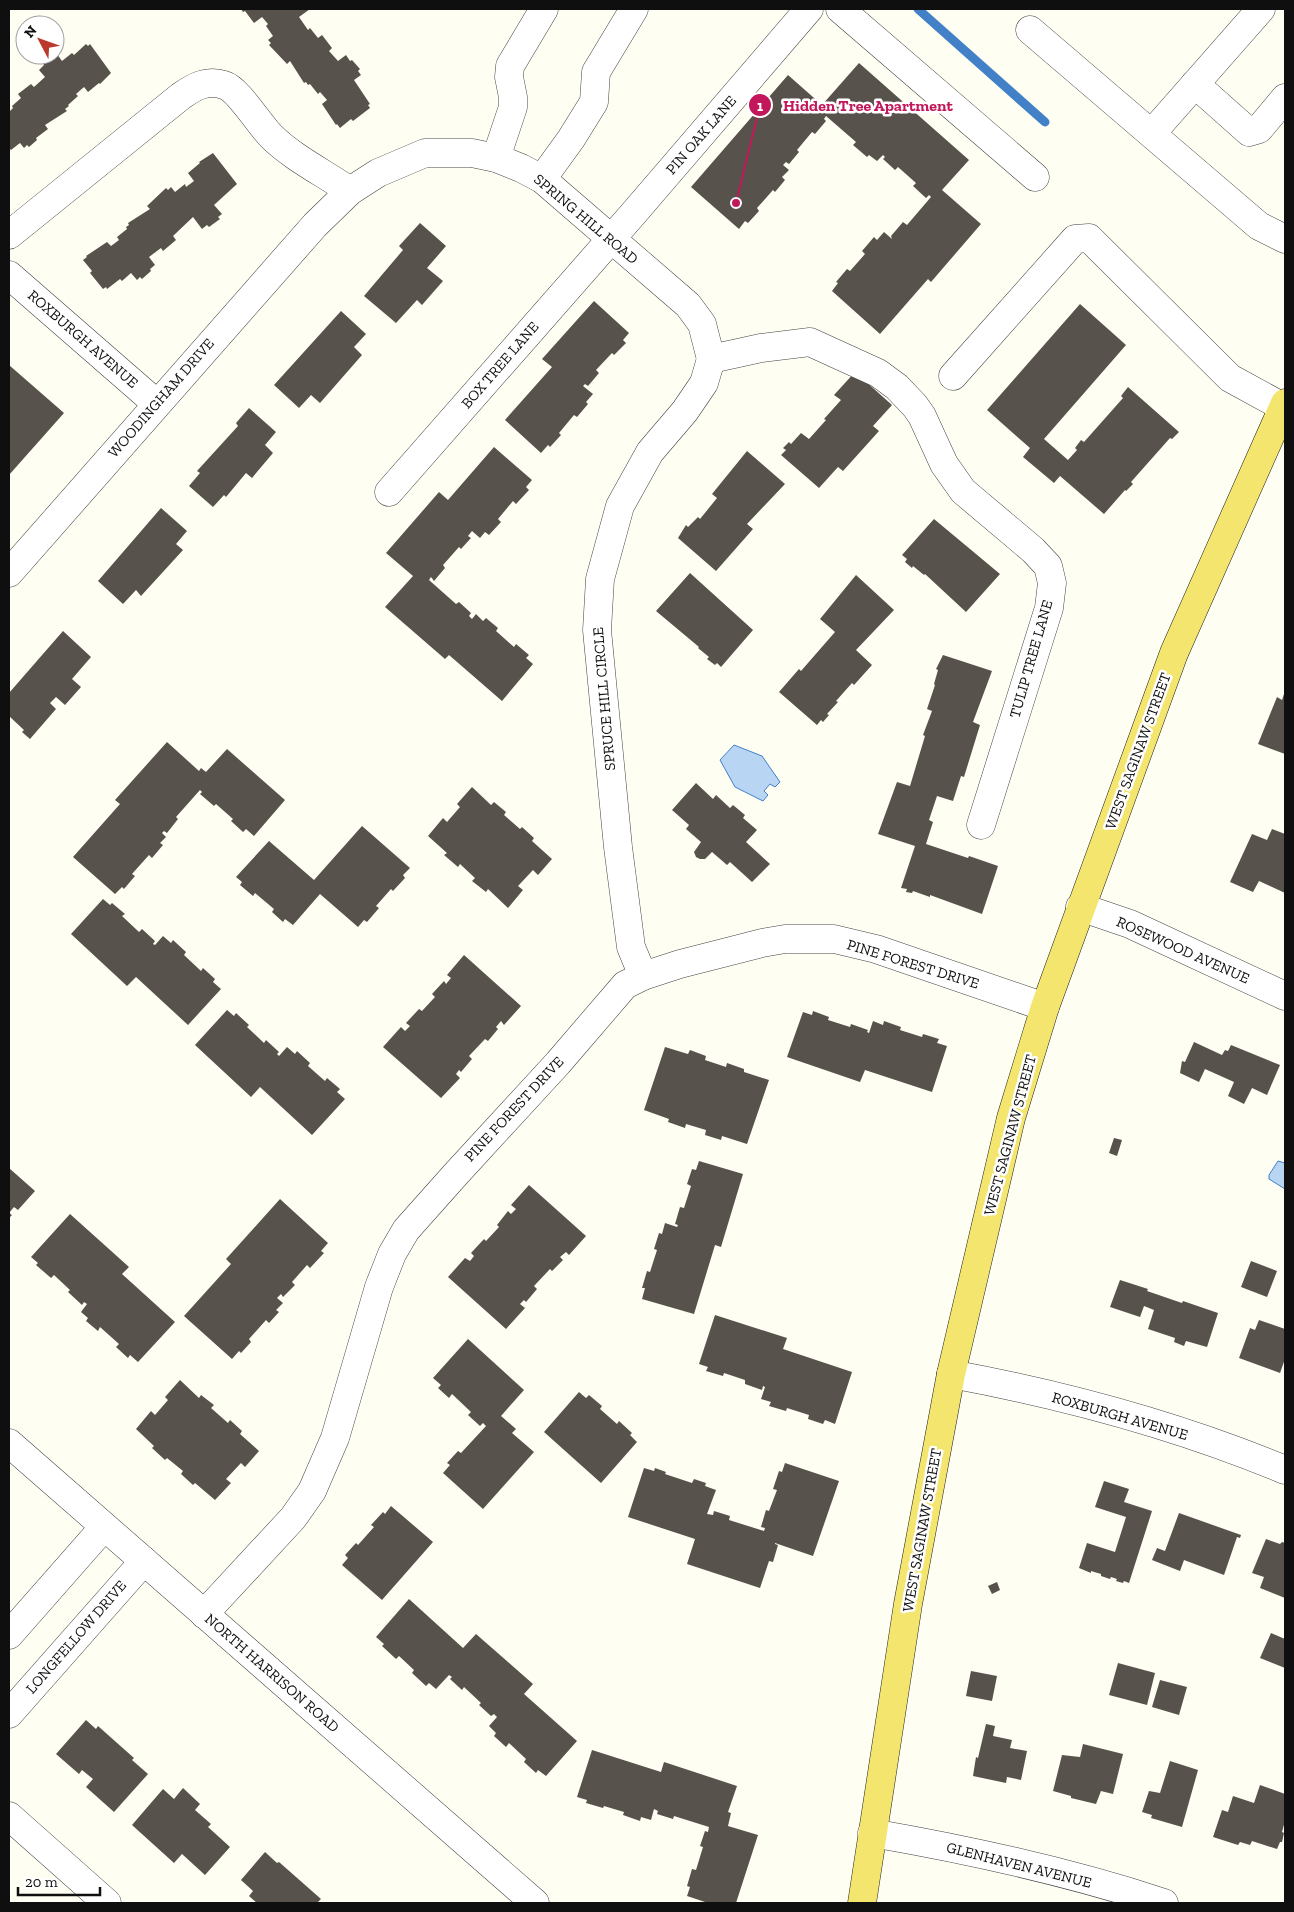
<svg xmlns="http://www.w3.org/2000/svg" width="1294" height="1912" font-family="'Zilla Slab',serif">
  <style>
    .water { fill: #b8d5f4; stroke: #4280c8 }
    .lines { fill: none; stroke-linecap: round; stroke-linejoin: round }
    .stream { stroke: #4280c8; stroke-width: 9 }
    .building { fill: #58524c }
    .minor-casing { stroke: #424242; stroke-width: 29 }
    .major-casing { stroke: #202020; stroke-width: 29 }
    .minor { stroke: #fff; stroke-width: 28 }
    .major { stroke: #f3e56e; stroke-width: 28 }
    .labels { text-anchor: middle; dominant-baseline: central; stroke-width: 5; stroke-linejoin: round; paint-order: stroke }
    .street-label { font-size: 15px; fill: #0f0f0f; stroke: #fff }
    .leader { fill: none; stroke: #c2185b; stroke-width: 2 }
    .callout-dot { fill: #c2185b; stroke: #fff; stroke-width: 2 }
    .mark-label { font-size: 15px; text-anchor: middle; font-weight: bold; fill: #fff }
    .callout-label { font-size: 16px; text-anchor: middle; font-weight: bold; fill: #c2185b; stroke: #fff; stroke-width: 5; stroke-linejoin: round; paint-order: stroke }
  </style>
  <rect width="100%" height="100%" fill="#fefef2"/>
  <g class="water">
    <polygon points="734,745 762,756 780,782 775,787 770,784 764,791 768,795 763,801 735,787 720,760"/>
    <polygon points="1278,1161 1285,1163 1285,1189 1269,1179 1269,1175"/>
  </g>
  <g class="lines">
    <polyline class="stream" points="918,9 1045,122"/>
  </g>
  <g class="building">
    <polygon points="241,9 310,9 299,17 308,30 310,28 318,38 322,35 332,48 329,51 338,61 346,55 350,61 352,60 360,69 358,71 361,75 354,80 370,104 368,105 370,108 353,121 351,119 340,128 337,124 336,125 322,104 327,100 320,92 318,94 310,84 308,85 306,82 304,83 290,61 287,64 269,45 271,43 268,40 273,36 266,26 268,24 262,17 254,23 245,11 243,12"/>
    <polygon points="86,44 88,46 90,44 111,73 100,84 99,83 88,92 84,87 76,94 78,96 68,105 69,106 65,109 67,111 45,125 48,129 36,138 37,140 29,147 27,145 24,148 20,143 11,150 9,148 9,112 13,108 12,106 21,98 18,94 31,84 34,87 45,77 39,70 44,65 43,63 53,55 53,57 57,54 62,61 72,53 74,55"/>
    <polygon points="859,63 969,160 942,190 981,224 931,282 928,279 880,334 832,291 838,283 836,282 847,269 850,271 865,254 862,251 874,237 877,240 884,232 892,239 891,236 903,222 907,225 931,197 929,195 926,198 913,186 916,183 898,167 895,170 883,159 885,157 883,155 877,161 869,155 867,157 853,145 856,142 826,116 824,119 826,121 815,134 812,132 797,150 799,152 789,164 786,162 783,165 789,170 782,177 785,180 775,192 773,190 757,208 759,211 748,223 745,221 739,229 691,187 788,75 822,105"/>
    <polygon points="213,153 237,184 214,205 222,214 218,217 220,219 209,227 207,225 202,229 193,217 173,236 176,240 163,251 161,248 149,257 155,265 150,269 151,271 142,279 140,277 137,280 131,273 122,281 120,279 107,289 106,287 103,289 90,273 92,271 83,260 87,257 86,256 107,242 111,246 119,240 117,237 127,229 126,227 129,225 128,223 150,209 147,206 166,188 168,190 171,187 175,192 185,184 186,187 194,181 188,173 200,163 199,162"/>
    <polygon points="420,223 446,246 427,268 443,281 422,305 417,300 396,323 364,296 403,250 399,246"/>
    <polygon points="594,301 629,333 623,340 626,343 614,355 612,353 596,370 599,373 588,386 585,384 583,386 593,394 586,402 588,404 577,417 574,415 559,433 561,435 550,447 548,445 541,453 505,420 552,367 542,359"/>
    <polygon points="1080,304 1126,345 1044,439 1068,460 1077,450 1075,448 1081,440 1084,442 1123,398 1121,396 1128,387 1179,432 1172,439 1170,438 1131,482 1133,484 1126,491 1125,490 1104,514 1060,476 1054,483 1023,457 1030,448 987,410"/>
    <polygon points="341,311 366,334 354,347 362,355 320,403 311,395 299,408 274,385"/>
    <polygon points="9,365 64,413 9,475"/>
    <polygon points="855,372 892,405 873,426 879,431 843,471 838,467 819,488 781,455 786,450 783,448 789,442 791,444 801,433 809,439 826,420 824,419 841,400 834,395"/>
    <polygon points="249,408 276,432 265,445 273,453 252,478 246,473 226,497 224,495 213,507 189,486 200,473 197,471 238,426 236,423"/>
    <polygon points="494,447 532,480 526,487 529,490 516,504 513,501 498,519 501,522 489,535 485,532 480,538 472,531 468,536 471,538 461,549 459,547 443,565 445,568 434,581 431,577 429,580 456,604 459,602 471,613 469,616 472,619 476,614 483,621 486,618 498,628 496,631 514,647 516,644 529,655 526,658 533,664 502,701 449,655 445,659 385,607 413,576 386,553 439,492 448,500"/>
    <polygon points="747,451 785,484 747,524 753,529 716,571 678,538 686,525 688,527 698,517 700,519 717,498 712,494"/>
    <polygon points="161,508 187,531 176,544 183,550 141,596 136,590 123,604 98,581"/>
    <polygon points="934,519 1000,574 966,612 925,574 924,575 913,566 912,568 905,562 907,559 902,555"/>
    <polygon points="690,573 753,630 721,667 717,663 715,665 707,659 709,657 698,648 699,647 656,611"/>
    <polygon points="856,575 894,610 856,650 872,665 854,685 852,683 836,701 838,702 827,714 829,715 823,722 821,720 817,725 779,692 799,669 801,671 835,632 820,619"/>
    <polygon points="63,631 91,657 72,679 81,687 65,705 56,697 50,703 56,709 30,739 22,732 24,730 9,716 9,693"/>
    <polygon points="943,655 992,671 973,722 980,725 964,777 961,776 953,801 937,796 929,820 933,822 926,844 968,858 969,856 998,866 982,914 930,895 930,897 913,891 912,893 906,892 907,889 901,888 915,846 878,834 897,782 910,786 925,736 923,735 932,711 927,709 935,685 934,684 938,670 936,669"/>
    <polygon points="1285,691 1285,754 1258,744 1277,697 1282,700"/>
    <polygon points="167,742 199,771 201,768 206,772 227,749 285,800 254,836 246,829 243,832 231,821 233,819 216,804 214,806 200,794 202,792 200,790 176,817 178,819 167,833 164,831 162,833 166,837 160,843 163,845 152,858 149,855 132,874 135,876 124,889 122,887 115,894 73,857 120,804 115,800"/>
    <polygon points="696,783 713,799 716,795 730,808 733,805 745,815 743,818 757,830 746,842 770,864 752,882 730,862 727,865 712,852 705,859 700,859 696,857 694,852 701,842 686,829 689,825 672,810"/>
    <polygon points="472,787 491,805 494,802 506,812 504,815 520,829 522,827 534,838 532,841 552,859 538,875 533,870 518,886 523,890 508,908 488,889 486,892 472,881 475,878 460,864 458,867 444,855 447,853 428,836 443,818 447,822 460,807 457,804"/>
    <polygon points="362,826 410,868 403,875 405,878 393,891 391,889 376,906 379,908 367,922 364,920 358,927 320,894 293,925 285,919 283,922 272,912 274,909 255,893 253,896 240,885 242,882 236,877 269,841 314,880"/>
    <polygon points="1272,829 1285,834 1285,893 1259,881 1253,892 1230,882 1252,834 1267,840"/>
    <polygon points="103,899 110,905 112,903 125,914 122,916 139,932 142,929 155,941 153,944 155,945 163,936 171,943 173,940 186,952 184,955 201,971 203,968 215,979 213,982 221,989 188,1025 136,977 127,986 71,934"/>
    <polygon points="464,955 521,1006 504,1025 501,1021 496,1027 498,1029 488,1041 485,1039 469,1056 472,1059 461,1072 459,1070 456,1074 460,1078 441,1098 383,1047 401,1027 405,1031 410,1026 406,1023 419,1009 422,1011 435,997 432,994 444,981 446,984 451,978 447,975"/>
    <polygon points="227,1010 234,1016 236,1013 249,1025 247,1027 264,1043 266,1040 279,1052 277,1054 279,1056 287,1047 295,1054 297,1051 310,1063 308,1066 325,1081 327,1078 340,1089 337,1092 345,1099 312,1135 260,1087 251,1097 195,1045"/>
    <polygon points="813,1011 829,1017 828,1020 850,1027 851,1024 868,1030 867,1032 869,1033 873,1021 883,1025 884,1021 901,1027 900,1030 922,1037 923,1034 939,1039 937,1043 947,1046 932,1092 865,1070 860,1082 787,1057 803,1012 812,1015"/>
    <polygon points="1194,1042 1222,1055 1225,1050 1228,1051 1231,1045 1280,1065 1267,1095 1252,1088 1244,1104 1228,1096 1234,1082 1205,1069 1199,1082 1180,1073 1182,1061 1185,1062"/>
    <polygon points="665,1047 688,1054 690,1050 706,1056 705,1060 726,1067 727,1063 744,1069 744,1072 769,1080 747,1144 722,1136 721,1140 705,1135 706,1130 686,1124 685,1128 668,1122 669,1119 644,1110"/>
    <polygon points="1114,1138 1122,1140 1117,1156 1109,1153"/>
    <polygon points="699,1161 743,1174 721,1247 715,1245 694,1314 642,1299 645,1288 642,1288 647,1271 650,1272 657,1250 654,1249 659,1233 662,1234 665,1223 677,1227 678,1225 675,1224 680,1207 684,1208 691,1186 687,1184 692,1169 696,1170"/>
    <polygon points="9,1168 35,1191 18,1210 14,1207 9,1213 12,1215 9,1218"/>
    <polygon points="529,1185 586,1236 569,1255 566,1252 560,1257 563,1260 552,1271 550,1269 534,1286 537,1289 526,1302 524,1300 520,1304 525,1308 506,1329 448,1277 465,1258 470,1261 474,1256 471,1253 484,1239 486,1241 499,1227 497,1225 508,1211 511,1214 516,1209 511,1205"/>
    <polygon points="280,1199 328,1243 321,1251 324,1253 310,1268 307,1265 292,1282 295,1285 283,1297 281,1294 277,1298 283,1303 276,1310 279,1312 269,1323 266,1320 249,1339 251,1342 241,1353 239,1351 232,1359 184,1316 231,1264 226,1259"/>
    <polygon points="70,1214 129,1267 122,1274 175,1322 138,1362 130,1355 128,1358 116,1347 119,1344 100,1327 98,1331 86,1321 88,1318 81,1312 87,1304 84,1302 82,1305 68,1292 70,1290 54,1275 51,1278 36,1265 38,1263 31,1257"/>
    <polygon points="1251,1261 1277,1271 1267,1297 1241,1287"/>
    <polygon points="1120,1280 1148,1289 1147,1291 1182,1303 1183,1301 1218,1313 1207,1347 1186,1341 1184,1346 1174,1342 1175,1338 1148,1329 1154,1310 1144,1306 1140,1317 1110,1307"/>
    <polygon points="715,1315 787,1338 783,1349 852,1372 835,1424 825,1420 823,1424 808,1419 809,1415 787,1408 786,1411 769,1406 771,1402 761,1399 765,1387 763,1386 762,1390 745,1384 745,1380 724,1373 723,1376 706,1371 708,1367 699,1364"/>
    <polygon points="1259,1320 1285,1329 1285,1359 1280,1373 1239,1358 1250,1328 1255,1330"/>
    <polygon points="468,1339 524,1390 501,1416 516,1429 512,1433 534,1452 483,1509 443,1473 450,1465 447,1463 458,1451 461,1453 486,1426 483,1423 480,1426 468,1415 471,1412 452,1394 449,1398 438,1388 441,1385 433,1378"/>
    <polygon points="180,1380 199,1398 201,1395 214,1405 211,1408 228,1423 230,1420 242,1431 240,1434 259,1451 245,1467 241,1463 226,1479 231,1483 215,1500 195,1483 193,1485 181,1474 183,1471 167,1458 165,1460 152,1448 154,1446 136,1429 151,1411 155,1415 168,1400 165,1397"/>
    <polygon points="579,1392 586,1398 589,1395 602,1406 600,1409 617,1424 619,1421 632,1433 630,1435 637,1442 601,1483 544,1432"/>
    <polygon points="785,1463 839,1481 813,1556 775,1543 775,1544 778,1545 773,1562 769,1561 760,1588 687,1564 695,1539 628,1517 644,1468 654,1471 655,1468 666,1472 665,1474 692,1483 694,1479 706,1483 705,1486 716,1490 707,1514 713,1515 714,1511 730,1516 729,1520 764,1531 765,1528 761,1527 766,1510 769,1511 777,1490 773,1489 779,1471 782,1472"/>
    <polygon points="1104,1481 1129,1489 1124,1502 1152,1511 1129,1583 1124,1581 1123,1583 1116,1581 1117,1579 1111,1577 1110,1579 1101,1576 1101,1574 1091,1571 1091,1573 1079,1568 1087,1543 1115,1552 1126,1517 1095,1507"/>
    <polygon points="391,1506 433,1542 382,1600 342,1565 348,1558 345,1555 356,1543 358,1545 374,1527 371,1525 383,1512 385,1514"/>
    <polygon points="1179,1513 1241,1535 1240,1538 1237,1537 1224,1575 1184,1560 1180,1571 1152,1560 1157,1548 1165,1551"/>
    <polygon points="1266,1539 1280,1544 1282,1542 1285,1543 1285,1598 1260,1588 1264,1577 1252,1573"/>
    <polygon points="997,1582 1000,1590 992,1594 988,1586"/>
    <polygon points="409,1599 463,1648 476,1634 533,1684 524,1694 577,1741 546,1776 538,1770 536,1773 524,1762 526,1759 509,1743 506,1747 494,1736 496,1733 489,1726 497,1717 494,1714 491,1716 479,1705 481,1703 464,1687 462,1690 450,1679 452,1677 449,1675 436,1689 429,1683 426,1686 412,1673 414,1670 399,1656 396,1659 382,1646 384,1644 376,1637"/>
    <polygon points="1271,1633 1285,1639 1285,1668 1260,1658"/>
    <polygon points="1118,1663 1155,1673 1147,1705 1109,1695"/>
    <polygon points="971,1671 997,1676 992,1701 966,1696"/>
    <polygon points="1160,1680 1187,1687 1179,1715 1152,1707"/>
    <polygon points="86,1720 96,1729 98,1726 134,1758 132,1760 148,1774 114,1812 86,1787 93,1779 82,1770 79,1774 56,1754"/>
    <polygon points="986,1724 995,1726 993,1736 1012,1740 1010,1748 1027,1751 1021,1780 1007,1777 1006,1783 973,1776 976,1757 978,1758"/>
    <polygon points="1083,1744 1123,1754 1113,1794 1101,1791 1096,1804 1071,1798 1071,1796 1053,1791 1062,1755 1080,1757"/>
    <polygon points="592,1750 661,1772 664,1762 737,1786 728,1812 731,1813 728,1826 758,1835 736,1903 708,1903 687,1896 690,1887 687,1886 692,1869 696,1870 703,1847 700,1846 705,1831 708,1832 709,1827 674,1816 673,1819 657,1814 658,1811 654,1809 651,1820 641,1817 640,1821 623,1815 624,1812 604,1806 603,1808 586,1803 587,1800 577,1797"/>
    <polygon points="1170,1761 1198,1770 1182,1827 1151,1818 1152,1815 1142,1812 1149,1791 1160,1793"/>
    <polygon points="1260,1785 1285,1794 1285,1821 1282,1832 1284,1833 1282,1842 1280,1842 1277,1849 1252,1841 1250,1845 1240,1842 1238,1845 1213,1837 1222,1810 1228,1812 1233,1796 1254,1803"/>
    <polygon points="183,1788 200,1804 195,1810 211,1824 208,1827 230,1847 205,1875 182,1854 174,1863 132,1825 163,1789 174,1799"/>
    <polygon points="265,1852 277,1863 279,1862 321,1899 317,1903 257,1903 249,1896 253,1891 241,1880"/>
  </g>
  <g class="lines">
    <defs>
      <g id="minor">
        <polyline points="840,9 1035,177"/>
        <polyline points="1030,30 1259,226 1285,239"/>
        <polyline points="1195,84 1249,132 1259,129 1285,98"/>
        <polyline points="1152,133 1261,9"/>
        <polyline points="496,158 513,107 513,97 509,77 510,66 544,9"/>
        <polyline points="542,179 571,139 594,102 596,72 634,9"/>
        <path d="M9,235L181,96C194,87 207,79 224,85C238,89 259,124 271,136C293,158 324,173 350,191"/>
        <polyline points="9,275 157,404"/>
        <polyline points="711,359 761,348 810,342 878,373 897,387 915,406 922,416 944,464 963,491 1033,550 1048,566 1052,583 1049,608 981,825"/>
        <polyline points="953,376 1075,239 1089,238 1230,378 1283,407"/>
        <polyline points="389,492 633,214 809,9"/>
        <polyline points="9,573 315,225 350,191 378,173 425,153 472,153 496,158 521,168 542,179 688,305 702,324 711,359"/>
        <polyline points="1080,907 1130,924 1285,996"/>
        <polyline points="643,976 631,947 618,847 597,630 600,579 620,506 650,452 685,411 704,383 711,359"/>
        <path d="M951,1374C1064,1395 1179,1426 1285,1470"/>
        <polyline points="9,1443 535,1903"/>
        <polyline points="204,1614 293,1518 312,1491 335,1438 379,1287 392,1254 406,1230 455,1175 558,1063 625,985 643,976 680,964 762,943 785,939 834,939 876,949 1045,1007"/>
        <polyline points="9,1635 104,1527"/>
        <polyline points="9,1714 144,1561"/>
        <polyline points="9,1816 107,1903"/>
        <path d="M872,1833C970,1850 1070,1872 1164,1903"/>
      </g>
      <polyline id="major" points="862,1903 908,1604 951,1374 1011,1118 1045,1007 1174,653 1285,403"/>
    </defs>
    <use href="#minor" class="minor-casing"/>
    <use href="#major" class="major-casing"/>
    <use href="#minor" class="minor"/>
    <use href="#major" class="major"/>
  </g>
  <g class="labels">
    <g class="street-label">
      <text transform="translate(701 135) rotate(-49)">PIN OAK LANE</text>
      <text transform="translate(586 219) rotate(40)">SPRING HILL ROAD</text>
      <text transform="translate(83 339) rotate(41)">ROXBURGH AVENUE</text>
      <text transform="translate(500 365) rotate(-49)">BOX TREE LANE</text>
      <text transform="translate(161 398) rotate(-49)">WOODINGHAM DRIVE</text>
      <text transform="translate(1031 659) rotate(-74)">TULIP TREE LANE</text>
      <text transform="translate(604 699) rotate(-95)">SPRUCE HILL CIRCLE</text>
      <text transform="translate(1138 751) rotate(-70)">WEST SAGINAW STREET</text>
      <text transform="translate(1183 950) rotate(24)">ROSEWOOD AVENUE</text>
      <text transform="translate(913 964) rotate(17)">PINE FOREST DRIVE</text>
      <text transform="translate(514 1109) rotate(-47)">PINE FOREST DRIVE</text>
      <text transform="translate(1010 1135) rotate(-75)">WEST SAGINAW STREET</text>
      <text transform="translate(1120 1416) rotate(16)">ROXBURGH AVENUE</text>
      <text transform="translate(922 1530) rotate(-80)">WEST SAGINAW STREET</text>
      <text transform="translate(76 1637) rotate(-49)">LONGFELLOW DRIVE</text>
      <text transform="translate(272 1673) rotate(41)">NORTH HARRISON ROAD</text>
      <text transform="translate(1019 1865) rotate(14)">GLENHAVEN AVENUE</text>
    </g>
  </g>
  <path class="leader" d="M736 203L760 105"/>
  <g class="callout-dot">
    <circle cx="736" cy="203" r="5"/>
    <circle cx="760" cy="105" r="12"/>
  </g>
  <g class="mark-label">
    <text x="760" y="111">1</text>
  </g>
  <g class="callout-label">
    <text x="868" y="111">Hidden Tree Apartment</text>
  </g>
  <rect width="1294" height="1912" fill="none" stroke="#0f0f0f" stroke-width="20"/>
  <g transform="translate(40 40) rotate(311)"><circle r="24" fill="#ffffff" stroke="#9f9f9f"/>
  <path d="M0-4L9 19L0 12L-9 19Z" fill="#bb392c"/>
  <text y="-8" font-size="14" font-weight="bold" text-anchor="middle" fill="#0f0f0f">N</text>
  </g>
  <path d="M18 1887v8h82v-8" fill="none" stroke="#0f0f0f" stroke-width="2.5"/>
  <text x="25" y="1887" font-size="15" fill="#0f0f0f" stroke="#ffffff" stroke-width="4" paint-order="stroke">20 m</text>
</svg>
